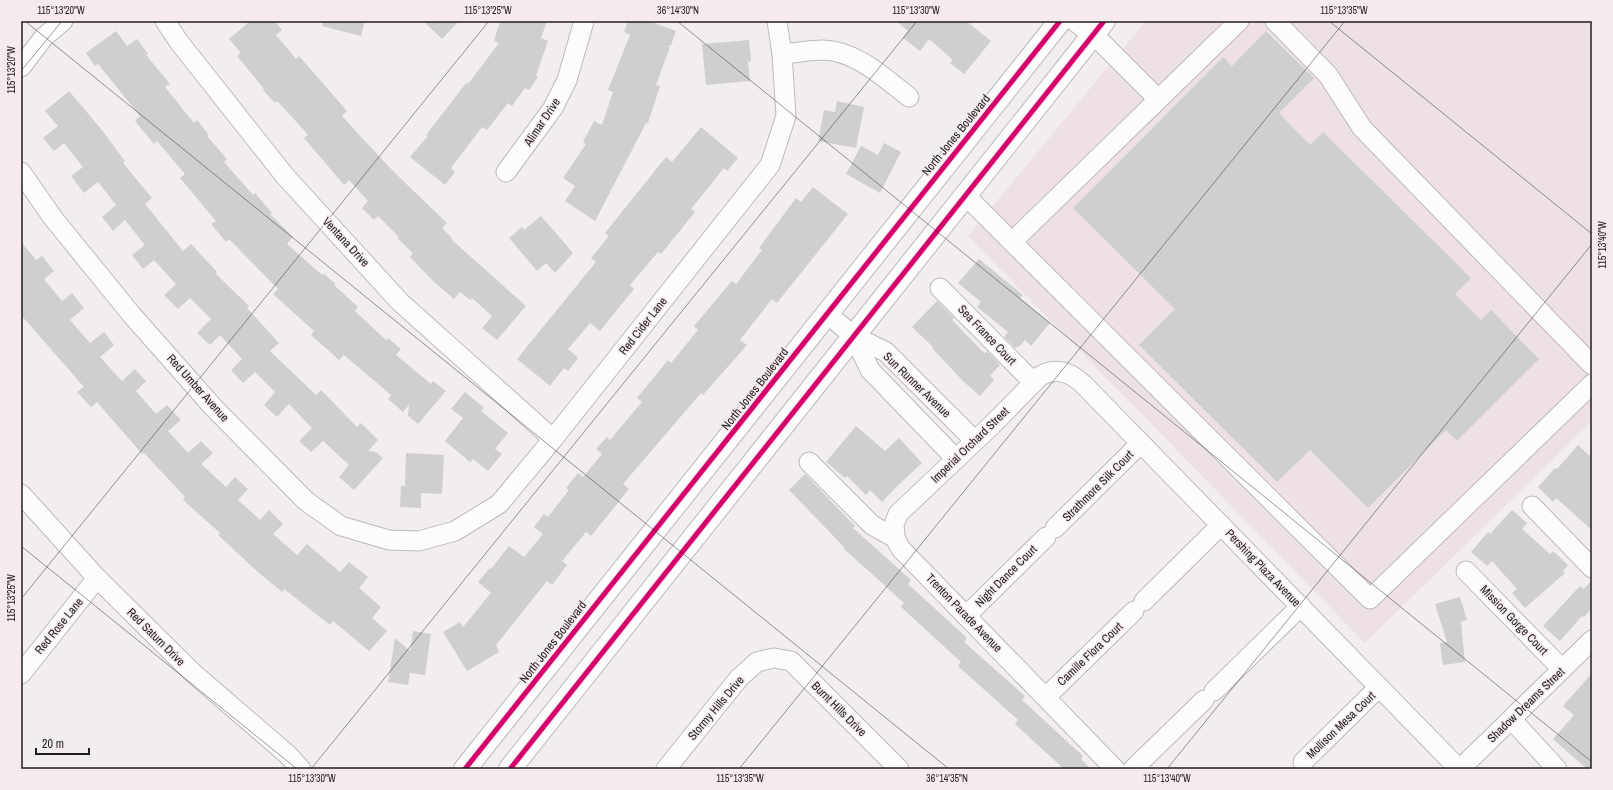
<svg xmlns="http://www.w3.org/2000/svg" width="1613" height="790" font-family="'Archivo Narrow',sans-serif">
  <style>
    .built { fill: #ede0e6 }
    .building { fill: #cfcfd0 }
    .lines { fill: none; stroke-linecap: round; stroke-linejoin: round }
    .minor-casing { stroke: #beb9bb; stroke-width: 21 }
    .major-casing { stroke: #beb9bb; stroke-width: 24 }
    .minor { stroke: #fdfcfd; stroke-width: 19 }
    .major { stroke: #fdfcfd; stroke-width: 22 }
    .cycleway-casing { stroke: #f5eaef; stroke-width: 8 }
    .cycleway { stroke: #d6006c; stroke-width: 5 }
    .ticks { fill: none; stroke: #221e20; stroke-width: 1; stroke-opacity: 0.45 }
    .labels { text-anchor: middle; dominant-baseline: central; stroke-width: 3; stroke-linejoin: round; paint-order: stroke }
    .street-label { font-size: 12px; fill: #221e20; stroke: #f5eaef }
    .neatline { fill: none; stroke: #221e20; stroke-width: 1.5 }
    .ticks-label { font-size: 10px; text-anchor: middle; fill: #221e20 }
  </style>
  <rect width="100%" height="100%" fill="#f2edef"/>
  <polygon class="built" points="1146,21 1592,21 1592,421 1365,643 968,236"/>
  <g class="building">
    <polygon points="250,21 275,21 282,30 276,35 296,59 299,56 347,111 342,116 361,137 396,174 447,223 442,228 452,238 451,239 526,306 497,340 482,328 492,316 472,298 470,300 460,292 454,299 434,282 410,257 413,253 397,238 399,237 378,216 374,220 362,208 368,201 349,180 344,185 304,138 308,135 293,118 277,101 275,103 263,90 264,89 237,56 241,53 229,39"/>
    <polygon points="323,21 365,21 361,36 322,26"/>
    <polygon points="423,21 459,21 442,39"/>
    <polygon points="500,21 547,21 541,38 548,41 536,76 538,77 529,90 525,88 512,106 508,103 487,130 482,127 451,168 455,172 445,185 410,157 428,136 426,135 467,82 468,84 499,43 494,41"/>
    <polygon points="628,21 649,21 676,31 671,45 667,47 670,47 656,85 660,86 648,123 646,123 595,221 565,201 575,186 563,178 586,144 583,142 594,121 602,125 613,92 608,90 630,35 624,32"/>
    <polygon points="896,21 966,21 991,41 964,74 950,63 953,60 929,39 920,51 903,38 908,31"/>
    <polygon points="116,31 127,46 137,39 148,54 146,55 170,84 165,87 194,123 197,120 209,135 207,136 227,159 224,162 253,195 255,193 272,213 270,214 293,237 287,244 322,275 324,274 336,284 334,285 358,307 355,311 386,340 388,338 401,349 396,355 431,384 433,381 446,391 418,424 408,416 409,405 403,412 388,399 391,395 344,355 339,360 311,335 314,331 273,294 278,289 229,239 226,242 211,224 216,221 180,178 185,174 157,141 154,144 135,121 140,116 98,64 95,66 86,53"/>
    <polygon points="1266,31 1314,78 1279,113 1310,145 1323,132 1471,278 1455,294 1481,320 1491,310 1539,359 1457,441 1446,430 1368,508 1310,450 1277,482 1139,345 1175,309 1073,208 1223,57 1232,66"/>
    <polygon points="749,40 751,61 748,62 750,81 706,85 702,44"/>
    <polygon points="69,91 101,129 125,161 123,163 152,198 145,204 183,251 191,244 217,272 216,274 249,306 247,308 279,343 270,351 316,395 321,390 357,427 361,423 378,440 368,451 376,452 383,458 354,490 339,477 349,465 323,441 311,452 299,441 312,428 289,404 277,417 264,405 275,392 255,372 243,383 231,370 242,359 220,335 210,345 197,333 211,319 190,298 178,309 164,295 176,284 154,260 143,269 132,255 145,245 125,220 113,231 102,217 116,205 98,182 84,193 71,176 83,167 64,143 54,151 43,138 58,126 45,111"/>
    <polygon points="837,101 864,107 856,148 818,141 824,110 835,112"/>
    <polygon points="701,127 738,158 727,171 724,168 691,209 695,212 661,254 658,252 630,285 634,289 600,331 590,323 568,349 578,358 568,371 564,368 550,386 517,359 596,262 591,258 609,236 605,233 666,157 672,162"/>
    <polygon points="884,143 901,152 880,193 846,174 861,146 878,155"/>
    <polygon points="813,187 848,214 777,303 772,299 740,340 747,345 703,395 701,393 623,484 629,489 591,536 586,532 562,561 567,565 552,585 547,581 496,645 499,652 467,671 443,632 460,622 463,627 491,593 478,582 490,568 491,569 509,546 524,557 543,534 534,527 544,514 548,517 569,490 566,488 578,473 583,477 602,454 596,449 607,437 610,440 642,402 637,398 668,360 671,363 698,330 694,326 732,281 736,284 762,250 759,248 796,198 801,202"/>
    <polygon points="541,216 573,253 555,273 546,263 537,271 509,238 522,227 524,230"/>
    <polygon points="21,242 36,260 42,256 54,271 44,279 62,301 72,293 84,308 70,320 90,343 104,332 114,345 100,357 122,381 135,369 146,381 136,391 156,414 167,405 181,420 168,431 188,453 201,441 213,453 201,464 226,487 235,477 248,489 238,500 260,520 269,510 283,524 273,534 297,555 307,544 340,572 349,562 368,577 359,588 381,607 372,618 387,631 369,651 333,621 330,625 284,589 282,592 258,572 218,535 220,533 183,500 185,497 144,453 142,454 97,402 91,407 77,392 84,387 21,315"/>
    <polygon points="979,259 1023,295 1020,298 1050,323 1031,346 1025,340 1019,347 1018,346 1015,348 1004,337 1008,332 977,307 981,302 958,283"/>
    <polygon points="937,301 954,318 952,320 984,353 986,352 989,353 1000,365 990,376 994,380 980,396 963,381 932,348 933,347 912,327"/>
    <polygon points="465,392 484,408 481,411 508,433 495,449 502,454 488,471 473,459 470,462 445,441 463,418 451,409"/>
    <polygon points="856,426 885,451 899,438 922,463 896,487 882,502 870,490 866,495 847,476 845,478 826,462"/>
    <polygon points="1578,445 1592,458 1592,530 1556,498 1553,502 1538,487 1555,468 1557,469"/>
    <polygon points="406,453 444,455 442,494 421,493 421,508 400,507 401,486 405,486"/>
    <polygon points="805,474 855,526 853,528 911,580 908,584 967,638 964,642 1025,696 1022,700 1083,756 1081,759 1091,769 1064,769 1015,724 1018,720 958,666 961,662 901,607 904,603 843,548 844,547 789,490"/>
    <polygon points="1512,510 1527,523 1522,529 1550,554 1553,551 1568,565 1563,571 1565,573 1525,608 1512,593 1517,589 1492,561 1487,566 1471,552 1488,532 1490,534"/>
    <polygon points="1592,580 1592,608 1584,617 1582,616 1560,641 1543,626 1580,586 1584,589"/>
    <polygon points="1460,597 1467,620 1461,622 1465,662 1443,665 1440,643 1447,642 1435,604"/>
    <polygon points="413,631 431,634 425,675 410,673 408,685 388,682 395,638 410,651"/>
    <polygon points="1592,673 1592,769 1587,769 1553,739 1574,715 1563,706"/>
  </g>
  <g class="lines">
    <defs>
      <g id="minor">
        <polyline points="165,21 179,42 285,176 400,302 553,439"/>
        <polyline points="1275,21 1328,75 1362,128 1592,365"/>
        <polyline points="1093,34 1158,99"/>
        <path d="M782,54C795,53 810,50 823,50C857,51 884,78 909,97"/>
        <polyline points="21,67 44,37 63,21"/>
        <polyline points="21,172 53,218 131,314 213,407 306,501 341,526 389,540 419,541 455,531 499,504 553,439 770,165 786,116 782,54 777,21"/>
        <polyline points="506,172 553,108 567,80 584,21"/>
        <polyline points="966,196 1370,599 1592,384"/>
        <polyline points="1012,242 1239,21"/>
        <polyline points="940,288 1033,382"/>
        <polyline points="827,314 854,336 886,352 975,441"/>
        <polyline points="854,336 870,370 956,459"/>
        <polyline points="809,462 872,525 895,538 901,549 1115,769"/>
        <polyline points="21,494 97,578 193,673 287,754 301,769"/>
        <polyline points="1532,506 1592,568"/>
        <polyline points="1055,528 1141,443"/>
        <path d="M895,538L894,525L898,514L992,425L1040,376C1056,367 1070,372 1083,384L1459,769"/>
        <polyline points="1466,571 1562,669"/>
        <polyline points="1144,601 1221,525"/>
        <polyline points="966,616 1046,537"/>
        <polyline points="21,674 97,578"/>
        <polyline points="1214,691 1301,606"/>
        <polyline points="1046,697 1134,611"/>
        <polyline points="1512,720 1557,769"/>
        <polyline points="1303,762 1379,687"/>
        <polyline points="666,769 739,678 757,662 774,658 791,661 899,769"/>
        <polyline points="1133,769 1204,700"/>
        <polyline points="1460,769 1592,640"/>
      </g>
      <g id="major">
        <polyline points="1077,21 1093,34"/>
        <polyline points="465,769 1060,21"/>
        <polyline points="510,769 1104,21"/>
      </g>
    </defs>
    <use href="#minor" class="minor-casing"/>
    <use href="#major" class="major-casing"/>
    <use href="#minor" class="minor"/>
    <use href="#major" class="major"/>
    <defs>
      <g id="cycleway">
        <polyline points="465,769 1060,21"/>
        <polyline points="510,769 1104,21"/>
      </g>
    </defs>
    <use href="#cycleway" class="cycleway-casing"/>
    <use href="#cycleway" class="cycleway"/>
  </g>
  <path class="ticks" d="M25,21L949,769M677,21L1592,762M1329,21L1592,234M21,71L62,21M21,546L297,769M21,599L489,21M311,769L917,21M739,769L1345,21M1167,769L1592,244"/>
  <g class="labels">
    <g class="street-label">
      <text transform="translate(542 122) rotate(-56)">Alimar Drive</text>
      <text transform="translate(956 135) rotate(-51)">North Jones Boulevard</text>
      <text transform="translate(346 242) rotate(47)">Ventana Drive</text>
      <text transform="translate(643 326) rotate(-52)">Red Cider Lane</text>
      <text transform="translate(987 335) rotate(46)">Sea France Court</text>
      <text transform="translate(917 385) rotate(44)">Sun Runner Avenue</text>
      <text transform="translate(198 388) rotate(48)">Red Umber Avenue</text>
      <text transform="translate(755 389) rotate(-52)">North Jones Boulevard</text>
      <text transform="translate(970 445) rotate(-44)">Imperial Orchard Street</text>
      <text transform="translate(1098 486) rotate(-45)">Strathmore Silk Court</text>
      <text transform="translate(1263 568) rotate(46)">Pershing Plaza Avenue</text>
      <text transform="translate(1006 576) rotate(-45)">Night Dance Court</text>
      <text transform="translate(964 613) rotate(46)">Trenton Parade Avenue</text>
      <text transform="translate(1514 620) rotate(46)">Mission Gorge Court</text>
      <text transform="translate(59 626) rotate(-51)">Red Rose Lane</text>
      <text transform="translate(156 637) rotate(45)">Red Saturn Drive</text>
      <text transform="translate(553 642) rotate(-52)">North Jones Boulevard</text>
      <text transform="translate(1090 654) rotate(-44)">Camille Flora Court</text>
      <text transform="translate(1526 705) rotate(-44)">Shadow Dreams Street</text>
      <text transform="translate(716 708) rotate(-50)">Stormy Hills Drive</text>
      <text transform="translate(839 709) rotate(45)">Burnt Hills Drive</text>
      <text transform="translate(1341 725) rotate(-44)">Mollison Mesa Court</text>
    </g>
  </g>
  <rect width="1613" height="790" fill="none" stroke="#f5eaef" stroke-width="44"/>
  <path d="M36 748v6h53v-6" fill="none" stroke="#221e20" stroke-width="2"/>
  <text x="42" y="748" font-size="12" fill="#221e20" stroke="#f5eaef" stroke-width="3" paint-order="stroke">20 m</text>
  <rect x="22" y="22" width="1569" height="746" class="neatline"/>
  <g class="ticks-label">
    <text x="61" y="14">115°13'20"W</text>
    <text x="488" y="14">115°13'25"W</text>
    <text x="678" y="14">36°14'30"N</text>
    <text x="916" y="14">115°13'30"W</text>
    <text x="1344" y="14">115°13'35"W</text>
    <text transform="translate(11 70) rotate(-90)" y="4">115°13'20"W</text>
    <text transform="translate(1602 245) rotate(-90)" y="4">115°13'40"W</text>
    <text transform="translate(11 598) rotate(-90)" y="4">115°13'25"W</text>
    <text x="312" y="782">115°13'30"W</text>
    <text x="740" y="782">115°13'35"W</text>
    <text x="947" y="782">36°14'35"N</text>
    <text x="1167" y="782">115°13'40"W</text>
  </g>
</svg>
